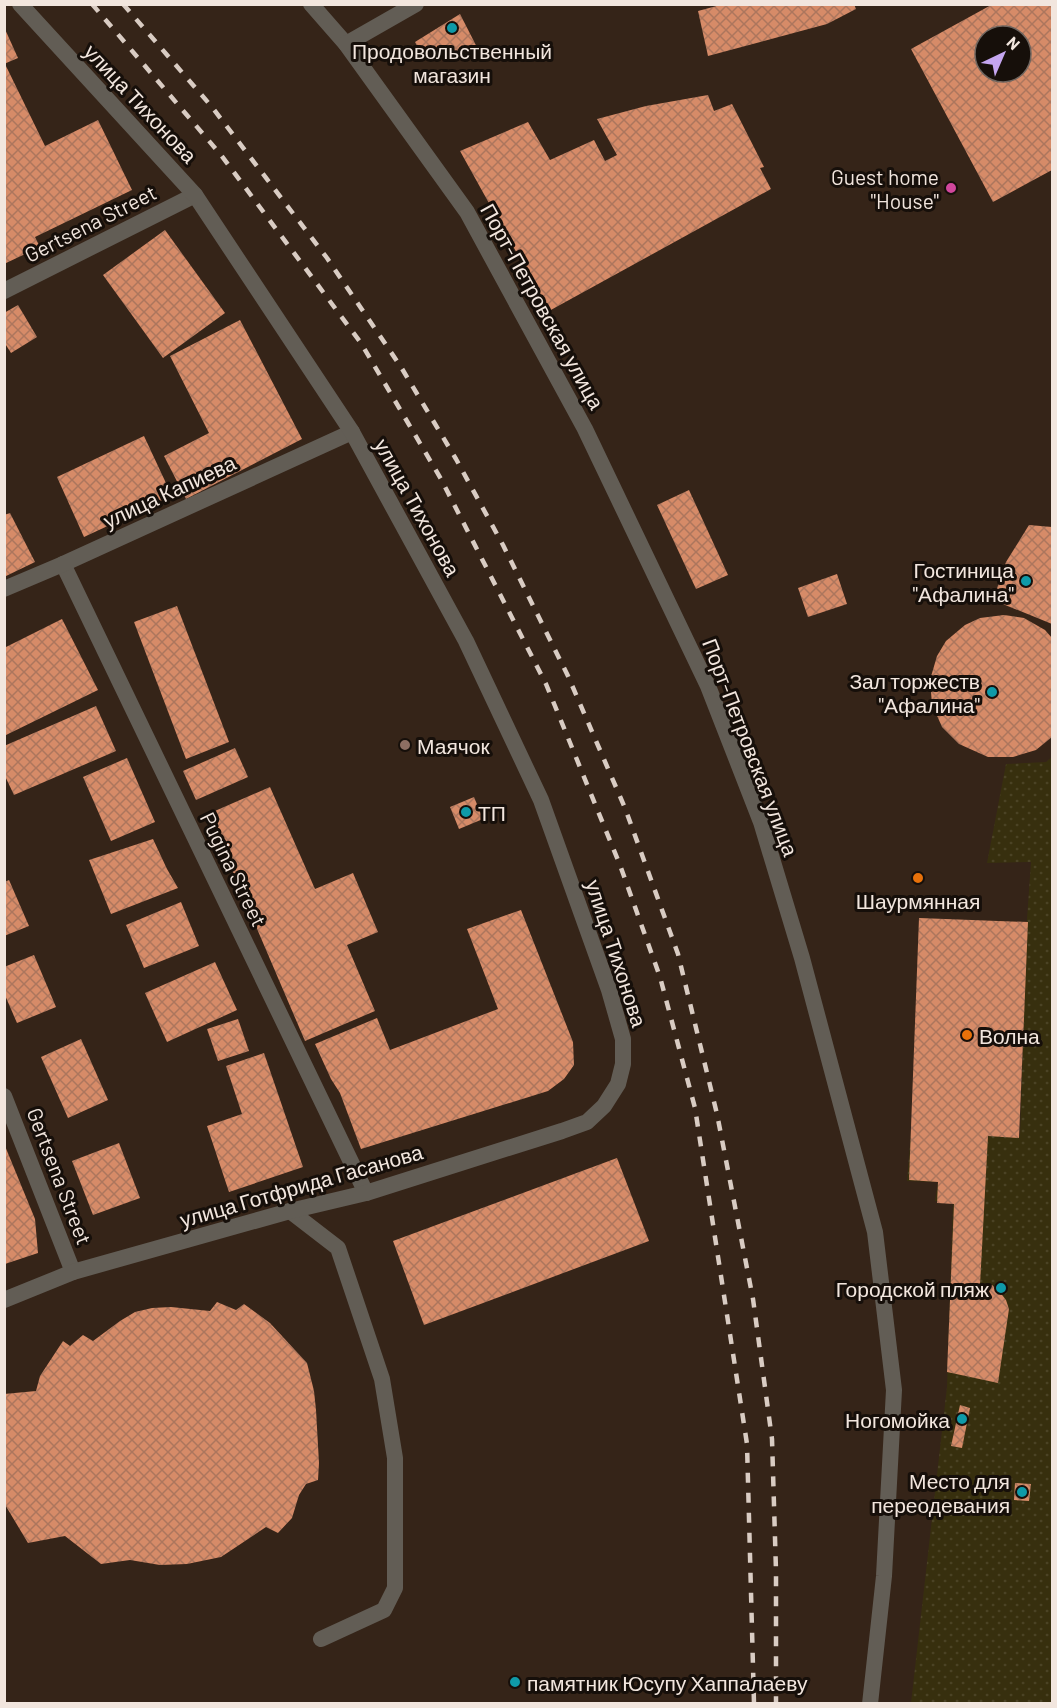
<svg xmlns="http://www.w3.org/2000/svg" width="1057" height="1708" font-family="Barlow,sans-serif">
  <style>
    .sand { fill: url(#sand-dots) }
    .building { fill: url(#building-cross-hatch); fill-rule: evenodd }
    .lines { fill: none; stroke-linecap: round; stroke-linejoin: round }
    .minor { stroke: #625d55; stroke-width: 16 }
    .tertiary { stroke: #625d55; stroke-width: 16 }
    .rail { stroke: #d9ccc3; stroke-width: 4.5; stroke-dasharray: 10 10; stroke-linecap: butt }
    .culture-dot { fill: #0f9aa8; stroke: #160f0a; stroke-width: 2 }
    .hotel-dot { fill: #d1479c; stroke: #160f0a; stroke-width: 2 }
    .education-dot { fill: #8d6e63; stroke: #160f0a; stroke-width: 2 }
    .food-dot { fill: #e8710a; stroke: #160f0a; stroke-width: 2 }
    .labels { text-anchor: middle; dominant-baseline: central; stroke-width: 6; stroke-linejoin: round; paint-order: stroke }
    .poi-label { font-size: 21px; fill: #f2e6de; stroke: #160f0a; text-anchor: end }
    .street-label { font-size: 21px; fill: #f2e6de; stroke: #160f0a }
  </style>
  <defs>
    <pattern id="sand-dots" width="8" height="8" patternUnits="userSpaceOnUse" patternTransform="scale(1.5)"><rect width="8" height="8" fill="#372f0e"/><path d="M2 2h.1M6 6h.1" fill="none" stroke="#4b4325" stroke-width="1.8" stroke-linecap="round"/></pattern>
    <pattern id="building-cross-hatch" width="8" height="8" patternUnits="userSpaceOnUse" patternTransform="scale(1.5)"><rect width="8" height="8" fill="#d68b68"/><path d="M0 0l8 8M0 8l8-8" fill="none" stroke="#ac765d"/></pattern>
  </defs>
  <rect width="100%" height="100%" fill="#352418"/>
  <polygon class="sand" points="1052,757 1052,1703 911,1703 947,1387 953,1203 935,1201 938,1182 907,1181 911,1133 1020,1136 1027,919 1031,862 987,863 1006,764 1046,762"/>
  <g class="building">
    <polygon points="724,4 854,4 856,9 827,24 708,56 698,11"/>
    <path d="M993,4H1052V170L993,202L911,49ZM985,36H1021V72H985Z"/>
    <polygon points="460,14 483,59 421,54 415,42"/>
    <polygon points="4,27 18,58 4,64"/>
    <polygon points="6,66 45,146 98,120 132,190 35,237 40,247 4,264 4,67"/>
    <polygon points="708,95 714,111 732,104 764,167 760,168 771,189 549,311 460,151 528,122 550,160 594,140 605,161 617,155 597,119 646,106"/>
    <polygon points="165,230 225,313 163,358 103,275"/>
    <polygon points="18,305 37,337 11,353 4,342 4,313"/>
    <polygon points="240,320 302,439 186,499 164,456 209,433 170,356"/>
    <polygon points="144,436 172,496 84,537 57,477"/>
    <polygon points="689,490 728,575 696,589 657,505"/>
    <polygon points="10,513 35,562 4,577 4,515"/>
    <polygon points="1029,525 1052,527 1052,624 993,600 1006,562"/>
    <polygon points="837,574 847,604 808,617 798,588"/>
    <polygon points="177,606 229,742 186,759 134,622"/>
    <polygon points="1004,615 1024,618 1045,630 1052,638 1052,737 1036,750 1013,757 988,757 959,744 942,727 932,704 930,680 937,656 946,641 965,625 980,618"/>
    <polygon points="62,619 98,690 4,736 4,648"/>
    <polygon points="96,706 116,751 14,795 4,774 4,746"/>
    <polygon points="235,748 248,777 196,800 183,771"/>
    <polygon points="127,758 155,822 111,841 83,777"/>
    <polygon points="270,787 315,889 353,873 378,932 347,945 375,1011 305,1041 208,814"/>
    <polygon points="474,797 483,819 459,829 450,807"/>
    <polygon points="153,839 167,869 178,888 111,914 89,860"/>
    <polygon points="9,880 29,926 4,936 4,882"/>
    <polygon points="181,902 199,946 144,968 126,925"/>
    <polygon points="521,910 573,1042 574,1065 564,1079 548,1091 361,1149 340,1093 331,1079 315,1044 377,1018 390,1050 498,1009 467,929"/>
    <polygon points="919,918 1028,922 1019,1138 988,1136 980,1285 992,1285 999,1291 1006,1300 1009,1309 998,1383 947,1372 954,1204 937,1203 938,1182 909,1180"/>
    <polygon points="34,955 56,1007 17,1023 4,993 4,967"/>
    <polygon points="215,962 237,1010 167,1042 145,993"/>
    <polygon points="238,1019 249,1051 218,1061 207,1029"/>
    <polygon points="81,1039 108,1100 68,1118 41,1057"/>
    <polygon points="264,1053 303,1167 229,1192 207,1126 242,1114 226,1066"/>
    <polygon points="119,1143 140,1198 93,1215 72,1161"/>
    <polygon points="5,1146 35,1219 38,1253 5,1264"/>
    <polygon points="617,1158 649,1241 424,1325 393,1241"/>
    <polygon points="217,1302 236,1310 244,1304 270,1323 307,1363 314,1391 316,1410 319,1463 318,1480 306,1484 299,1495 292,1518 278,1533 266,1527 221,1557 187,1564 160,1565 130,1560 101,1564 65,1536 28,1543 4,1503 4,1394 36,1391 40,1376 63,1341 70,1346 83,1335 93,1341 120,1321 135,1312 152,1308 171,1307 210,1311"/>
    <polygon points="960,1405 970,1408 962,1448 951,1446"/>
    <polygon points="1015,1483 1031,1484 1029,1501 1014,1500"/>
  </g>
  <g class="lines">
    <g class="minor">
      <polyline points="311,4 346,44 467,212 585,429 708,686 761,822 802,958 875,1232 894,1390 884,1576 870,1704"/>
      <polyline points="346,44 416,4"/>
      <polyline points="4,291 195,195"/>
      <polyline points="63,564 366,1193"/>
      <polyline points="4,589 63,564 352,432"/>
      <polyline points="4,1096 73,1272"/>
      <polyline points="290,1211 338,1248 382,1379 395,1458 395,1588 384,1610 321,1639"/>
    </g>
    <polyline class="tertiary" points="4,1300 73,1272 290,1211 366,1193 562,1131 587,1122 604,1106 618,1084 623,1064 623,1039 609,990 541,800 466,641 352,432 195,195 20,4"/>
    <g class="rail">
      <polyline points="92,4 221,155 361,343 441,479 546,684 620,865 660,977 695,1108 747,1444 754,1704"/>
      <polyline points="123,4 212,107 327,258 401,367 456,459 503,545 568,676 625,808 678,954 717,1114 753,1299 772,1439 776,1571 776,1704"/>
    </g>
  </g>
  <g class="culture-dot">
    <circle cx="452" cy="28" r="6"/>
    <circle cx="1026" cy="581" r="6"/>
    <circle cx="992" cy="692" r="6"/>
    <circle cx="466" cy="812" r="6"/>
    <circle cx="1001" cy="1288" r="6"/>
    <circle cx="962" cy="1419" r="6"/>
    <circle cx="1022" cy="1492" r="6"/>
    <circle cx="515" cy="1682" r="6"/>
  </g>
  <circle class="hotel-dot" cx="951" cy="188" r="6"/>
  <circle class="education-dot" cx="405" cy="745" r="6"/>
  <g class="food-dot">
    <circle cx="918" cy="878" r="6"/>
    <circle cx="967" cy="1035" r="6"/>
  </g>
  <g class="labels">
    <g class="poi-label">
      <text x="452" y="50" text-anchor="middle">Продовольственный<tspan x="452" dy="24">магазин</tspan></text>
      <text x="939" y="176">Guest home<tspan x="939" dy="24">"House"</tspan></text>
      <text x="1014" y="569">Гостиница<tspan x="1014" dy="24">"Афалина"</tspan></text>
      <text x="980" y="680">Зал торжеств<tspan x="980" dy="24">"Афалина"</tspan></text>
      <text x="417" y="745" text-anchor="start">Маячок</text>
      <text x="478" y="812" text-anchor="start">ТП</text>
      <text x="918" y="900" text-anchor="middle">Шаурмянная</text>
      <text x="979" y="1035" text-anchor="start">Волна</text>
      <text x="989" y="1288">Городской пляж</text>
      <text x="950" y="1419">Ногомойка</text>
      <text x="1010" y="1480">Место для<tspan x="1010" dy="24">переодевания</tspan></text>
      <text x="527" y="1682" text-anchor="start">памятник Юсупу Хаппалаеву</text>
    </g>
    <g class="street-label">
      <text transform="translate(141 103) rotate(47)">улица Тихонова</text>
      <text transform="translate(90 223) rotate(-27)">Gertsena Street</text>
      <text transform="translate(543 306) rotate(61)">Порт-Петровская улица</text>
      <text transform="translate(169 491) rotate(-25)">улица Капиева</text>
      <text transform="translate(418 507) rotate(61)">улица Тихонова</text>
      <text transform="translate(751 747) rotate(69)">Порт-Петровская улица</text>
      <text transform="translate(234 869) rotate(64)">Pugina Street</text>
      <text transform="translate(617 953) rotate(72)">улица Тихонова</text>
      <text transform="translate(60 1176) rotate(69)">Gertsena Street</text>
      <text transform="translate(301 1185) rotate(-16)">улица Готфрида Гасанова</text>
    </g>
  </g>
  <rect width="1057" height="1708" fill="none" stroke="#f2e6de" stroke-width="12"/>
  <g transform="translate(1003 54) rotate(44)"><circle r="28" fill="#160f0a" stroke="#6e655f" stroke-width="1.5"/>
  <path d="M0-4.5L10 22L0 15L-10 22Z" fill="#c5a6f0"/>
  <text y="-9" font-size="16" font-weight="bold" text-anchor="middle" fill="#f2e6de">N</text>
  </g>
</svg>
